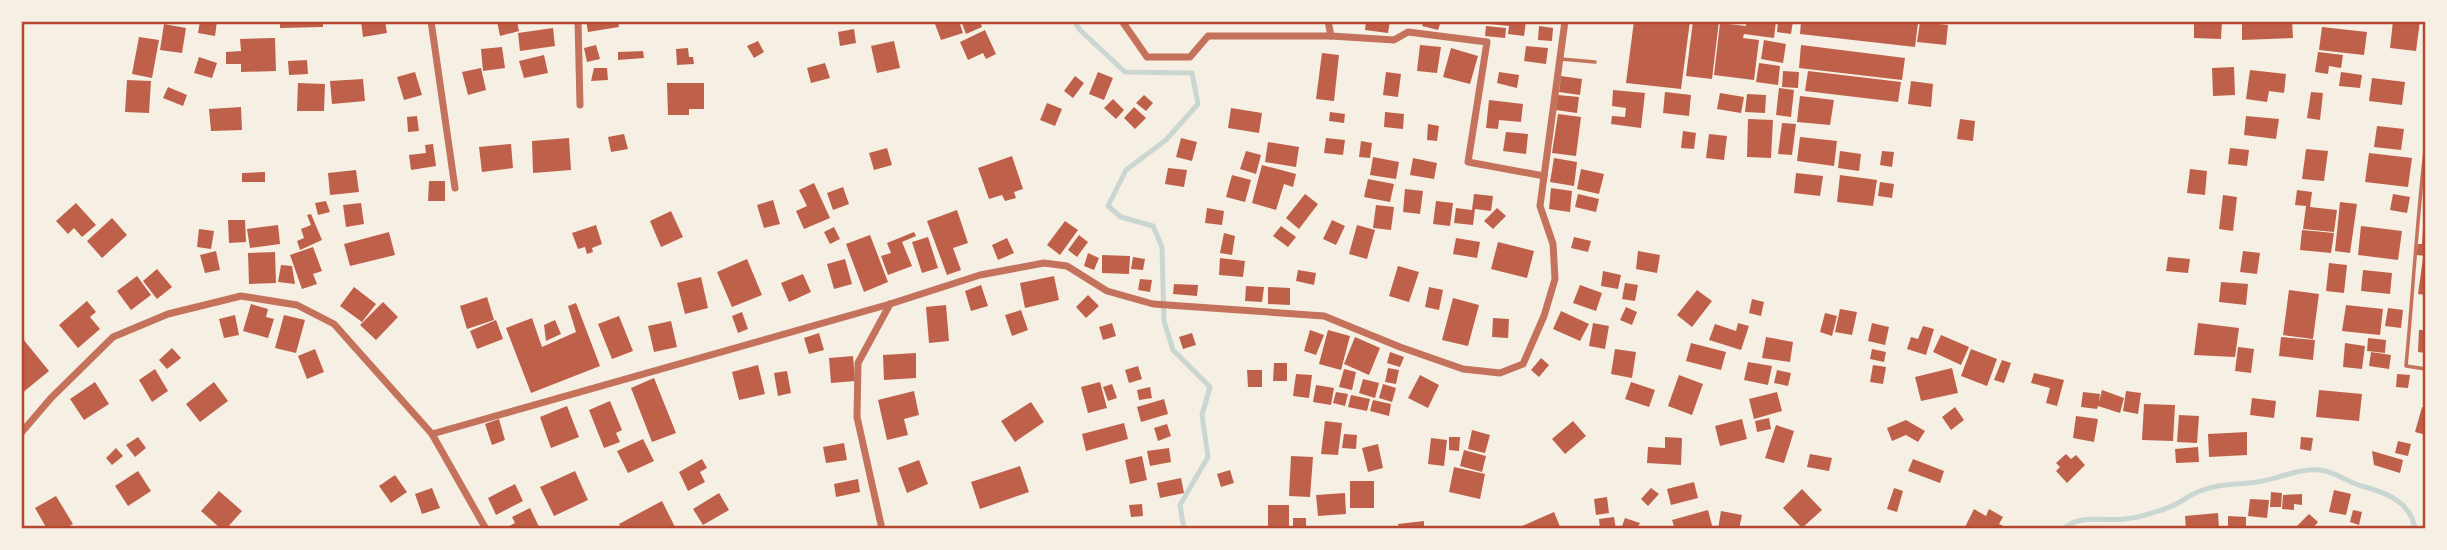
<svg xmlns="http://www.w3.org/2000/svg" width="2447" height="550" font-family="Poppins,sans-serif">
  <style>
    .lines { fill: none; stroke-linecap: round; stroke-linejoin: round }
    .stream { stroke: #c9d6d2; stroke-width: 5 }
    .building { fill: #bf614a }
    .service { stroke: #c5725c; stroke-width: 3.5 }
    .minor { stroke: #c5725c; stroke-width: 7 }
    .neatline { fill: none; stroke: #b5482f; stroke-width: 2.5 }
  </style>
  <rect width="100%" height="100%" fill="#f6efe4"/>
  <g class="lines">
    <g class="stream">
      <polyline points="1074,21 1080,30 1125,72 1192,73 1198,104 1166,140 1126,170 1108,206 1121,217 1153,226 1162,247 1164,321 1173,350 1210,387 1202,415 1208,457 1180,505 1184,529"/>
      <path d="M2063,529C2081,513 2103,522 2125,519C2138,518 2164,510 2176,504C2184,500 2191,494 2200,491C2219,483 2237,485 2257,482C2278,479 2298,468 2320,470C2337,472 2350,484 2365,487C2388,493 2411,503 2415,529"/>
    </g>
  </g>
  <g class="building">
    <polygon points="200,21 217,21 215,36 198,33"/>
    <polygon points="280,21 323,21 323,27 280,28"/>
    <polygon points="361,21 385,21 387,33 363,37"/>
    <polygon points="497,21 517,21 519,31 500,36"/>
    <polygon points="586,21 618,21 619,27 588,32"/>
    <polygon points="945,21 959,21 963,33 941,40 935,24"/>
    <polygon points="961,21 980,21 982,27 966,34"/>
    <polygon points="1366,21 1390,21 1388,33 1365,30"/>
    <polygon points="1424,21 1441,21 1438,30 1422,26"/>
    <polygon points="1491,21 1526,21 1524,36 1508,34 1509,26 1490,24"/>
    <polygon points="1634,21 1690,21 1681,89 1626,83"/>
    <polygon points="1693,21 1719,21 1712,79 1686,76"/>
    <polygon points="1746,21 1776,21 1774,38 1744,34 1743,38 1759,40 1754,80 1714,75 1720,23 1746,26"/>
    <polygon points="1778,21 1793,21 1791,34 1777,32"/>
    <polygon points="1801,21 1897,21 1918,23 1915,47 1800,34"/>
    <polygon points="2194,21 2222,21 2221,39 2194,38"/>
    <polygon points="2242,21 2292,21 2293,38 2242,40"/>
    <polygon points="2393,21 2420,21 2416,51 2390,48"/>
    <polygon points="1920,22 1948,25 1946,45 1917,42"/>
    <polygon points="164,24 186,28 182,53 160,50"/>
    <polygon points="1486,26 1506,28 1505,38 1485,36"/>
    <polygon points="1539,26 1553,28 1552,41 1538,40"/>
    <polygon points="2322,27 2367,32 2364,55 2319,50"/>
    <polygon points="553,28 555,46 520,51 518,33"/>
    <polygon points="854,29 856,43 840,46 838,32"/>
    <polygon points="985,30 996,54 986,59 983,53 968,60 960,42"/>
    <polygon points="139,37 159,40 152,78 132,74"/>
    <polygon points="275,38 276,71 241,72 241,64 226,64 226,52 241,51 240,39"/>
    <polygon points="1764,40 1786,44 1783,63 1761,59"/>
    <polygon points="758,41 764,52 754,58 747,46"/>
    <polygon points="894,41 900,68 877,73 871,46"/>
    <polygon points="596,45 600,59 587,62 584,48"/>
    <polygon points="1420,45 1441,47 1437,73 1417,71"/>
    <polygon points="1801,45 1905,58 1902,80 1799,68"/>
    <polygon points="1526,46 1548,48 1546,64 1524,61"/>
    <polygon points="502,47 505,68 483,71 481,49"/>
    <polygon points="688,48 689,57 693,57 694,64 677,65 676,49"/>
    <polygon points="1451,48 1478,56 1470,84 1443,77"/>
    <polygon points="643,51 644,58 618,60 618,52"/>
    <polygon points="2318,52 2343,55 2341,68 2329,66 2328,74 2315,72"/>
    <polygon points="1322,53 1339,55 1334,101 1316,99"/>
    <polygon points="544,55 548,73 524,78 519,61"/>
    <polygon points="199,57 217,63 212,78 194,73"/>
    <polygon points="307,60 308,74 289,75 288,61"/>
    <polygon points="825,63 830,78 811,83 807,68"/>
    <polygon points="1759,63 1780,66 1778,85 1756,82"/>
    <polygon points="2234,67 2235,95 2213,96 2212,68"/>
    <polygon points="481,68 486,90 468,95 462,72"/>
    <polygon points="594,68 607,68 608,80 591,81"/>
    <polygon points="2250,70 2286,74 2284,93 2269,91 2267,102 2246,99"/>
    <polygon points="1783,71 1799,72 1798,88 1782,87"/>
    <polygon points="1808,71 1901,82 1898,102 1805,91"/>
    <polygon points="415,72 422,95 404,100 397,77"/>
    <polygon points="1098,72 1113,78 1104,100 1089,94"/>
    <polygon points="1386,72 1401,74 1398,97 1383,95"/>
    <polygon points="1499,72 1519,75 1517,88 1497,83"/>
    <polygon points="2341,72 2362,75 2360,88 2339,86"/>
    <polygon points="1075,76 1084,83 1073,98 1064,91"/>
    <polygon points="1561,76 1582,79 1580,95 1559,92"/>
    <polygon points="2372,78 2405,82 2402,105 2369,101"/>
    <polygon points="363,79 365,101 332,104 330,81"/>
    <polygon points="127,80 151,81 149,113 125,112"/>
    <polygon points="1911,81 1933,84 1931,107 1908,104"/>
    <polygon points="298,83 325,84 324,111 297,111"/>
    <polygon points="667,83 704,83 704,109 689,109 689,115 668,115"/>
    <polygon points="168,87 187,95 183,106 163,98"/>
    <polygon points="1779,88 1794,90 1791,117 1776,115"/>
    <polygon points="1613,90 1645,93 1641,128 1611,124 1612,116 1625,117 1626,108 1612,106"/>
    <polygon points="1665,92 1691,95 1689,116 1663,113"/>
    <polygon points="2311,92 2323,93 2320,120 2307,118"/>
    <polygon points="1720,93 1744,97 1741,113 1717,109"/>
    <polygon points="1747,94 1766,95 1765,113 1745,112"/>
    <polygon points="1144,95 1153,103 1146,111 1136,103"/>
    <polygon points="1558,95 1579,97 1577,113 1556,110"/>
    <polygon points="1800,96 1834,100 1830,125 1797,122"/>
    <polygon points="1113,99 1124,110 1116,119 1104,108"/>
    <polygon points="1489,100 1523,104 1521,122 1499,120 1498,129 1486,128"/>
    <polygon points="1047,103 1062,109 1055,126 1040,120"/>
    <polygon points="241,107 242,130 211,131 209,109"/>
    <polygon points="1134,107 1146,118 1135,129 1124,118"/>
    <polygon points="1231,108 1262,113 1259,133 1228,128"/>
    <polygon points="1330,112 1345,114 1344,123 1329,121"/>
    <polygon points="1385,112 1404,114 1403,129 1384,127"/>
    <polygon points="1558,114 1581,117 1576,156 1552,153"/>
    <polygon points="417,116 419,131 408,132 407,117"/>
    <polygon points="2246,116 2279,119 2276,139 2244,135"/>
    <polygon points="1748,119 1773,120 1771,158 1747,157"/>
    <polygon points="1960,119 1975,121 1973,141 1957,139"/>
    <polygon points="1782,123 1796,124 1792,155 1778,154"/>
    <polygon points="1428,124 1439,126 1437,141 1427,140"/>
    <polygon points="2377,126 2404,129 2401,150 2374,147"/>
    <polygon points="1683,131 1696,133 1694,149 1681,148"/>
    <polygon points="1506,132 1528,134 1526,154 1503,151"/>
    <polygon points="624,134 628,149 611,152 608,137"/>
    <polygon points="1709,134 1727,136 1724,160 1706,158"/>
    <polygon points="1800,137 1837,141 1834,166 1797,161"/>
    <polygon points="569,138 571,170 533,173 532,141"/>
    <polygon points="1181,138 1197,142 1192,161 1176,157"/>
    <polygon points="1326,138 1345,140 1343,155 1324,153"/>
    <polygon points="1361,141 1372,143 1370,158 1359,157"/>
    <polygon points="1268,142 1299,147 1296,167 1265,162"/>
    <polygon points="433,144 436,166 411,170 409,155 426,153 425,145"/>
    <polygon points="511,144 513,168 482,172 479,147"/>
    <polygon points="887,148 892,165 874,170 869,153"/>
    <polygon points="2230,148 2249,150 2247,166 2228,164"/>
    <polygon points="2306,149 2328,151 2324,181 2302,179"/>
    <polygon points="1246,151 1261,155 1256,174 1240,169"/>
    <polygon points="1840,151 1861,154 1859,171 1838,168"/>
    <polygon points="1882,151 1894,152 1892,167 1880,165"/>
    <polygon points="2369,153 2412,158 2408,187 2365,182"/>
    <polygon points="1012,156 1023,189 1014,192 1016,198 1005,201 1002,195 989,199 978,168"/>
    <polygon points="1373,157 1399,162 1396,179 1370,175"/>
    <polygon points="1413,158 1437,163 1434,179 1410,175"/>
    <polygon points="1554,158 1577,162 1574,186 1550,182"/>
    <polygon points="1262,165 1296,174 1293,187 1284,184 1276,210 1252,203"/>
    <polygon points="1168,168 1187,170 1184,187 1165,184"/>
    <polygon points="1581,169 1604,174 1599,194 1577,189"/>
    <polygon points="2190,169 2207,171 2205,195 2187,193"/>
    <polygon points="356,170 359,192 330,195 328,173"/>
    <polygon points="265,172 265,182 242,182 242,173"/>
    <polygon points="1796,173 1823,176 1820,196 1794,193"/>
    <polygon points="1232,175 1251,180 1245,202 1226,197"/>
    <polygon points="1840,175 1877,180 1873,206 1837,202"/>
    <polygon points="1368,179 1394,184 1390,202 1364,197"/>
    <polygon points="429,181 445,181 445,201 428,201"/>
    <polygon points="1880,182 1894,184 1892,198 1878,196"/>
    <polygon points="814,183 830,218 804,229 796,211 807,206 799,190"/>
    <polygon points="843,187 849,204 833,210 827,193"/>
    <polygon points="1551,188 1572,191 1570,212 1549,209"/>
    <polygon points="1405,189 1423,191 1420,214 1403,212"/>
    <polygon points="2297,190 2312,192 2310,207 2337,210 2334,232 2303,229 2306,206 2295,205"/>
    <polygon points="1305,194 1318,204 1299,229 1286,218"/>
    <polygon points="1474,194 1493,196 1491,211 1475,209 1473,225 1454,223 1456,208 1472,210"/>
    <polygon points="1578,194 1599,199 1596,212 1575,207"/>
    <polygon points="2393,194 2410,197 2407,213 2390,210"/>
    <polygon points="2223,195 2237,197 2233,231 2219,229"/>
    <polygon points="773,200 780,224 764,228 757,205"/>
    <polygon points="326,201 330,212 318,215 315,203"/>
    <polygon points="1436,201 1453,203 1450,226 1433,224"/>
    <polygon points="2340,202 2357,204 2350,253 2335,251"/>
    <polygon points="76,203 96,225 82,237 74,228 68,234 56,221"/>
    <polygon points="361,203 364,224 346,227 343,205"/>
    <polygon points="1376,205 1394,207 1391,230 1373,228"/>
    <polygon points="1207,208 1224,211 1222,225 1205,223"/>
    <polygon points="1497,208 1506,216 1493,229 1484,221"/>
    <polygon points="957,210 968,243 953,248 961,270 947,275 927,221"/>
    <polygon points="671,211 683,237 661,247 650,221"/>
    <polygon points="311,214 322,240 300,250 297,241 304,238 301,229 311,225 307,215"/>
    <polygon points="2424,215 2426,215 2426,256 2416,255 2418,244 2422,244"/>
    <polygon points="112,218 127,235 102,258 87,241"/>
    <polygon points="228,220 245,220 246,242 229,243"/>
    <polygon points="1332,220 1345,226 1336,245 1323,239"/>
    <polygon points="1065,221 1078,230 1060,255 1047,245"/>
    <polygon points="278,225 280,244 250,248 247,229"/>
    <polygon points="596,225 602,244 592,248 593,252 587,254 585,247 578,249 572,233"/>
    <polygon points="1357,225 1375,230 1367,259 1349,254"/>
    <polygon points="1281,226 1296,237 1288,247 1273,236"/>
    <polygon points="2361,226 2402,231 2398,260 2358,255"/>
    <polygon points="834,227 840,239 830,244 824,232"/>
    <polygon points="199,229 214,231 211,249 197,247"/>
    <polygon points="2302,230 2334,233 2331,253 2300,250"/>
    <polygon points="389,232 395,255 350,266 344,244"/>
    <polygon points="914,232 916,236 902,242 912,266 888,275 881,256 891,253 887,243"/>
    <polygon points="1224,233 1235,236 1232,255 1220,253"/>
    <polygon points="870,235 888,282 864,292 846,244"/>
    <polygon points="1079,235 1088,242 1077,257 1068,250"/>
    <polygon points="928,237 938,268 922,273 912,242"/>
    <polygon points="1574,237 1591,241 1588,252 1571,248"/>
    <polygon points="1007,238 1014,253 998,260 992,245"/>
    <polygon points="1456,238 1480,242 1477,258 1453,254"/>
    <polygon points="1498,242 1534,251 1527,278 1491,269"/>
    <polygon points="313,247 322,271 313,274 317,284 302,289 290,255"/>
    <polygon points="216,251 220,270 205,273 200,255"/>
    <polygon points="1638,251 1660,255 1657,273 1636,269"/>
    <polygon points="2243,251 2260,253 2257,274 2240,272"/>
    <polygon points="275,252 276,283 249,284 248,253"/>
    <polygon points="1088,253 1099,258 1094,270 1084,266"/>
    <polygon points="1102,255 1130,256 1129,274 1102,273"/>
    <polygon points="1133,257 1145,259 1143,270 1131,269"/>
    <polygon points="2168,257 2190,259 2188,273 2166,271"/>
    <polygon points="1220,258 1245,261 1243,277 1219,275"/>
    <polygon points="2423,258 2426,258 2426,295 2418,294"/>
    <polygon points="747,259 762,295 732,307 717,272"/>
    <polygon points="845,259 852,284 834,289 827,264"/>
    <polygon points="2329,263 2347,265 2344,293 2326,291"/>
    <polygon points="281,265 292,266 295,284 278,282"/>
    <polygon points="1398,266 1419,272 1409,302 1389,296"/>
    <polygon points="157,269 172,287 157,299 143,281"/>
    <polygon points="1298,270 1316,273 1314,285 1296,281"/>
    <polygon points="2363,270 2392,273 2390,294 2361,291"/>
    <polygon points="1603,271 1621,275 1618,289 1601,286"/>
    <polygon points="803,274 811,292 789,302 781,283"/>
    <polygon points="137,276 151,295 131,310 117,291"/>
    <polygon points="1054,276 1059,300 1025,308 1020,283"/>
    <polygon points="701,277 708,308 685,314 677,283"/>
    <polygon points="1140,279 1152,280 1150,292 1138,290"/>
    <polygon points="2221,282 2248,284 2246,305 2219,302"/>
    <polygon points="1625,283 1638,285 1635,301 1622,299"/>
    <polygon points="1174,284 1198,285 1197,296 1173,294"/>
    <polygon points="981,285 988,306 971,311 965,291"/>
    <polygon points="1580,285 1602,293 1596,311 1573,303"/>
    <polygon points="1246,286 1264,287 1262,302 1245,301"/>
    <polygon points="354,287 376,304 362,322 340,306"/>
    <polygon points="1268,287 1290,288 1290,305 1268,304"/>
    <polygon points="1429,287 1443,290 1439,310 1425,307"/>
    <polygon points="1697,290 1712,301 1692,327 1677,315"/>
    <polygon points="2289,290 2319,294 2313,339 2283,335"/>
    <polygon points="1088,295 1099,306 1086,318 1076,307"/>
    <polygon points="487,297 494,320 467,329 460,306"/>
    <polygon points="1453,298 1479,305 1468,346 1442,340"/>
    <polygon points="1752,299 1764,302 1761,316 1749,313"/>
    <polygon points="87,301 96,312 90,317 100,329 78,348 59,325"/>
    <polygon points="383,302 398,317 376,340 360,325"/>
    <polygon points="576,303 600,366 531,393 506,328 532,318 542,347 576,332 568,306"/>
    <polygon points="251,304 268,309 266,317 274,319 268,338 243,331"/>
    <polygon points="946,305 949,341 929,343 926,307"/>
    <polygon points="2346,305 2383,309 2380,335 2342,331"/>
    <polygon points="1626,307 1637,312 1632,325 1620,320"/>
    <polygon points="2388,308 2403,310 2401,328 2385,326"/>
    <polygon points="1840,309 1857,312 1852,335 1835,332"/>
    <polygon points="1021,310 1028,330 1012,336 1005,315"/>
    <polygon points="1561,311 1589,324 1580,341 1553,329"/>
    <polygon points="742,312 748,329 738,333 732,316"/>
    <polygon points="1825,313 1837,316 1832,336 1820,332"/>
    <polygon points="235,315 239,335 224,338 219,319"/>
    <polygon points="284,315 305,320 296,353 275,348"/>
    <polygon points="619,316 633,351 612,359 598,324"/>
    <polygon points="1493,318 1509,319 1508,338 1492,337"/>
    <polygon points="496,320 503,339 477,349 470,331"/>
    <polygon points="555,320 561,334 546,341 544,325"/>
    <polygon points="671,321 677,347 654,352 648,326"/>
    <polygon points="1112,323 1116,336 1103,340 1099,327"/>
    <polygon points="1593,323 1609,326 1605,349 1589,346"/>
    <polygon points="1738,323 1749,326 1741,350 1709,340 1715,324 1736,331"/>
    <polygon points="1872,323 1889,327 1885,345 1868,341"/>
    <polygon points="2198,323 2239,328 2235,357 2194,355"/>
    <polygon points="1923,326 1934,329 1926,355 1907,349 1911,337 1918,339"/>
    <polygon points="1310,330 1324,335 1316,355 1304,351"/>
    <polygon points="1328,330 1350,336 1341,370 1319,364"/>
    <polygon points="2419,330 2426,330 2426,353 2418,352"/>
    <polygon points="819,333 824,350 809,354 804,338"/>
    <polygon points="1192,333 1196,345 1183,349 1179,337"/>
    <polygon points="1941,335 1969,347 1961,365 1933,352"/>
    <polygon points="1355,337 1380,348 1369,375 1344,364"/>
    <polygon points="1766,337 1793,342 1790,362 1762,358"/>
    <polygon points="2281,337 2315,340 2313,360 2279,356"/>
    <polygon points="2368,338 2386,340 2385,353 2367,351"/>
    <polygon points="23,339 49,371 21,394 21,341"/>
    <polygon points="1691,343 1726,352 1721,370 1686,361"/>
    <polygon points="2345,343 2365,346 2362,369 2343,367"/>
    <polygon points="2238,347 2254,349 2251,373 2235,371"/>
    <polygon points="172,348 181,358 167,369 159,360"/>
    <polygon points="315,349 324,372 307,379 298,356"/>
    <polygon points="1615,349 1636,352 1632,378 1611,374"/>
    <polygon points="1872,349 1886,352 1884,362 1870,359"/>
    <polygon points="1971,349 1997,359 1987,386 1961,376"/>
    <polygon points="1390,352 1404,357 1400,367 1387,363"/>
    <polygon points="2371,352 2391,355 2389,369 2369,366"/>
    <polygon points="916,353 916,378 884,380 883,355"/>
    <polygon points="853,356 855,381 831,383 829,358"/>
    <polygon points="1541,358 1549,365 1539,377 1531,370"/>
    <polygon points="2002,360 2011,363 2004,383 1994,380"/>
    <polygon points="1748,362 1772,366 1768,385 1744,380"/>
    <polygon points="1274,363 1287,363 1287,381 1273,381"/>
    <polygon points="758,365 765,394 739,400 732,372"/>
    <polygon points="1873,365 1886,367 1883,384 1870,382"/>
    <polygon points="1138,366 1142,379 1129,383 1125,370"/>
    <polygon points="1388,368 1399,370 1396,384 1385,382"/>
    <polygon points="1952,368 1958,393 1921,401 1915,377"/>
    <polygon points="155,369 168,391 152,402 139,380"/>
    <polygon points="1344,369 1356,372 1352,390 1339,387"/>
    <polygon points="1247,370 1262,370 1262,387 1248,387"/>
    <polygon points="1777,370 1791,373 1788,386 1774,383"/>
    <polygon points="787,371 791,393 778,396 774,373"/>
    <polygon points="2034,373 2064,380 2057,406 2046,403 2050,388 2031,383"/>
    <polygon points="1296,374 1312,375 1309,398 1293,396"/>
    <polygon points="2397,374 2410,375 2408,388 2396,387"/>
    <polygon points="1420,375 1439,385 1428,408 1408,398"/>
    <polygon points="1679,375 1703,384 1692,415 1668,406"/>
    <polygon points="654,378 676,433 652,442 631,388"/>
    <polygon points="1363,379 1379,383 1375,398 1359,393"/>
    <polygon points="95,382 109,404 84,420 70,399"/>
    <polygon points="214,382 228,401 200,422 186,404"/>
    <polygon points="1100,382 1107,408 1088,413 1081,387"/>
    <polygon points="1631,382 1655,390 1649,407 1625,399"/>
    <polygon points="1112,384 1117,398 1108,401 1103,387"/>
    <polygon points="1383,384 1396,388 1392,402 1379,398"/>
    <polygon points="1316,385 1334,388 1331,405 1313,402"/>
    <polygon points="1150,387 1152,398 1139,400 1137,390"/>
    <polygon points="2102,390 2124,398 2120,413 2098,406 2097,409 2081,407 2083,392 2100,394 2099,402"/>
    <polygon points="2319,390 2362,394 2359,421 2316,417"/>
    <polygon points="914,391 919,415 904,419 908,435 887,440 878,400"/>
    <polygon points="2126,391 2141,393 2138,414 2123,411"/>
    <polygon points="1336,392 1348,394 1345,406 1333,403"/>
    <polygon points="1777,392 1782,411 1754,419 1749,399"/>
    <polygon points="1351,395 1370,399 1367,411 1348,407"/>
    <polygon points="2252,398 2276,401 2274,418 2250,415"/>
    <polygon points="1164,399 1168,414 1141,422 1137,407"/>
    <polygon points="1373,400 1391,404 1389,416 1370,411"/>
    <polygon points="610,401 622,430 616,433 620,442 604,448 589,410"/>
    <polygon points="1031,402 1044,422 1015,442 1001,421"/>
    <polygon points="2144,404 2175,405 2173,441 2142,440"/>
    <polygon points="567,406 579,437 551,448 540,417"/>
    <polygon points="1955,407 1964,420 1951,430 1942,417"/>
    <polygon points="2422,407 2426,408 2426,435 2415,432"/>
    <polygon points="2179,415 2199,416 2197,443 2177,442"/>
    <polygon points="2076,416 2098,419 2094,442 2073,438"/>
    <polygon points="1769,418 1771,429 1757,432 1755,421"/>
    <polygon points="499,419 505,440 492,445 485,424"/>
    <polygon points="1742,419 1747,439 1720,446 1715,426"/>
    <polygon points="1906,420 1925,431 1918,442 1906,435 1892,441 1887,428"/>
    <polygon points="1325,421 1342,423 1338,455 1321,454"/>
    <polygon points="1573,421 1586,436 1565,454 1552,439"/>
    <polygon points="1124,423 1128,439 1086,451 1082,434"/>
    <polygon points="1167,424 1171,436 1158,441 1154,428"/>
    <polygon points="1776,425 1794,431 1784,463 1765,458"/>
    <polygon points="1472,430 1490,435 1485,453 1468,449"/>
    <polygon points="2247,432 2247,455 2209,457 2208,434"/>
    <polygon points="1344,434 1357,435 1356,449 1342,448"/>
    <polygon points="138,437 146,448 135,457 126,445"/>
    <polygon points="1449,437 1460,437 1459,451 1449,450"/>
    <polygon points="1665,437 1682,438 1681,465 1647,463 1648,447 1665,448"/>
    <polygon points="2301,437 2313,438 2311,451 2300,449"/>
    <polygon points="1431,438 1447,440 1444,466 1428,464"/>
    <polygon points="643,439 654,461 628,473 617,451"/>
    <polygon points="2398,441 2411,444 2408,456 2395,453"/>
    <polygon points="844,443 847,460 826,463 823,447"/>
    <polygon points="1378,444 1383,468 1368,472 1362,448"/>
    <polygon points="2198,447 2199,462 2176,463 2175,449"/>
    <polygon points="116,448 123,456 112,465 106,458"/>
    <polygon points="1169,448 1171,462 1150,466 1147,451"/>
    <polygon points="1464,450 1486,456 1482,472 1460,466"/>
    <polygon points="2372,451 2403,460 2400,473 2374,465"/>
    <polygon points="1810,454 1832,458 1829,471 1807,467"/>
    <polygon points="2066,454 2071,459 2076,455 2085,465 2067,483 2056,471 2060,467 2056,463"/>
    <polygon points="1142,456 1147,480 1130,484 1125,460"/>
    <polygon points="1291,456 1313,457 1310,497 1289,496"/>
    <polygon points="702,459 707,468 700,472 705,482 688,491 679,472"/>
    <polygon points="1913,459 1944,471 1940,483 1908,471"/>
    <polygon points="919,460 928,484 907,493 898,468"/>
    <polygon points="1020,466 1029,492 980,509 971,482"/>
    <polygon points="1454,467 1485,474 1480,499 1449,492"/>
    <polygon points="1230,470 1234,483 1221,487 1217,474"/>
    <polygon points="138,471 151,491 128,506 115,486"/>
    <polygon points="575,471 588,500 554,516 540,487"/>
    <polygon points="395,475 407,492 391,503 379,486"/>
    <polygon points="1181,478 1184,493 1160,498 1157,483"/>
    <polygon points="858,479 860,492 836,497 834,484"/>
    <rect x="1350" y="481" width="24" height="27"/>
    <polygon points="1694,482 1698,498 1671,505 1667,489"/>
    <polygon points="515,484 523,501 496,515 488,498"/>
    <polygon points="432,488 440,508 422,514 415,494"/>
    <polygon points="1651,488 1659,494 1648,506 1641,499"/>
    <polygon points="1894,488 1903,491 1897,512 1887,509"/>
    <polygon points="1802,489 1822,510 1802,528 1783,508"/>
    <polygon points="2334,490 2351,494 2346,515 2329,512"/>
    <polygon points="219,491 242,511 226,529 221,529 201,511"/>
    <polygon points="2271,492 2282,493 2281,507 2270,507"/>
    <polygon points="719,493 729,510 703,525 693,509"/>
    <polygon points="1345,493 1346,514 1318,516 1316,495"/>
    <polygon points="2302,494 2302,505 2294,504 2294,510 2282,509 2283,495"/>
    <polygon points="56,496 73,524 64,529 47,529 35,508"/>
    <polygon points="1607,497 1609,513 1596,515 1594,499"/>
    <polygon points="2250,499 2269,500 2267,518 2248,516"/>
    <polygon points="662,501 676,529 622,529 619,524"/>
    <polygon points="1142,504 1143,516 1131,517 1129,505"/>
    <rect x="1268" y="505" width="21" height="24"/>
    <polygon points="530,508 540,529 504,529 515,523 512,517"/>
    <polygon points="1974,509 1986,516 1989,509 2003,517 1999,524 2010,529 1969,529 1965,527"/>
    <polygon points="1708,510 1713,529 1675,529 1672,520"/>
    <polygon points="2353,510 2362,512 2359,525 2350,522"/>
    <polygon points="1721,511 1742,515 1739,529 1718,529"/>
    <polygon points="1554,512 1561,529 1524,529 1522,526"/>
    <polygon points="2218,513 2219,529 2186,529 2185,516"/>
    <polygon points="2309,514 2318,522 2312,529 2300,529 2297,526"/>
    <polygon points="2228,516 2246,517 2246,529 2228,529"/>
    <polygon points="1614,517 1616,529 1600,529 1599,519"/>
    <rect x="1293" y="518" width="13" height="11"/>
    <polygon points="1625,518 1640,523 1637,529 1621,529"/>
    <polygon points="1424,521 1424,529 1399,529 1398,524"/>
  </g>
  <g class="lines">
    <g class="service">
      <polyline points="1561,59 1595,62"/>
      <path d="M2426,142C2417,217 2413,292 2406,366L2426,369"/>
    </g>
    <g class="minor">
      <polyline points="431,21 455,188"/>
      <polyline points="578,21 580,105"/>
      <polyline points="1122,21 1147,57 1190,57 1208,36 1331,36 1394,40 1408,32 1487,42 1468,162 1544,176"/>
      <polyline points="1328,21 1331,36"/>
      <polyline points="21,433 51,398 113,337 168,314 241,296 297,305 334,324 432,434 486,529"/>
      <polyline points="432,434 890,304 980,275 1044,263 1067,266 1107,291 1153,304 1324,316 1400,347 1463,369 1500,373 1523,364 1544,316 1555,279 1553,244 1540,206 1565,21"/>
      <polyline points="882,529 857,417 858,363 890,304"/>
    </g>
  </g>
  <rect width="2447" height="550" fill="none" stroke="#f6efe4" stroke-width="46"/>
  <rect x="23" y="23" width="2401" height="504" class="neatline"/>
</svg>
